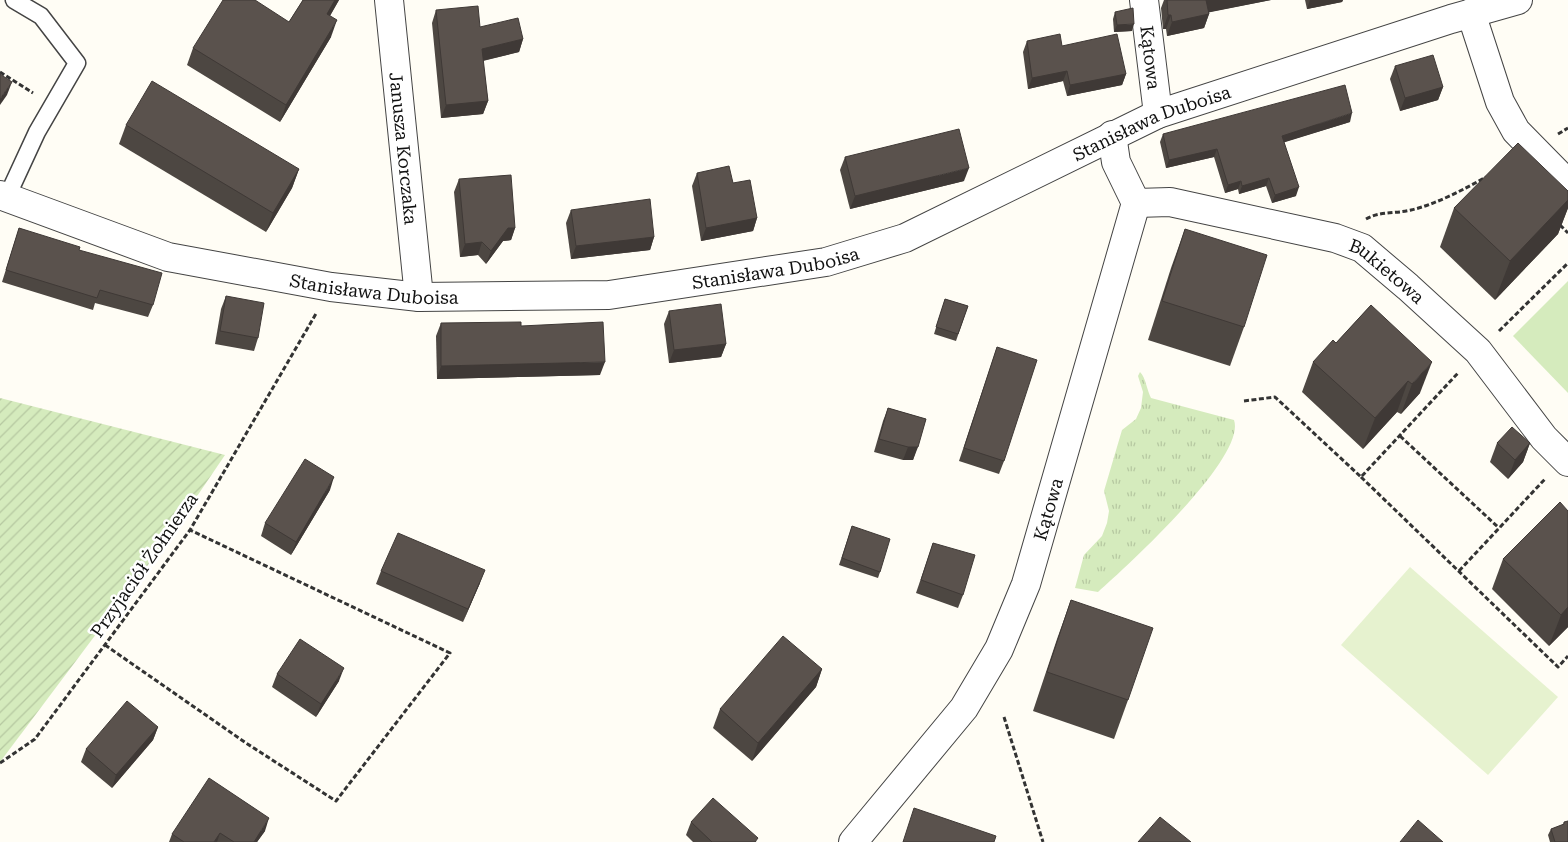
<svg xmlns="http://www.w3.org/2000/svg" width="1568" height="842" font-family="'Roboto Serif',serif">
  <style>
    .grass { fill: url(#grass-tufts) }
    .park { fill: #d5ebbd }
    .garden { fill: url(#garden-furrows) }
    .pitch { fill: #e6f2cf }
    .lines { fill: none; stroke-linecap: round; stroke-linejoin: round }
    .lane-casing { stroke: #444; stroke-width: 19 }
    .street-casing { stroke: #444; stroke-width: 30 }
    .path { stroke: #333; stroke-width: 3; stroke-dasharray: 5 2.5; stroke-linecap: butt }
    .lane { stroke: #fff; stroke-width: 16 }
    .street { stroke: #fff; stroke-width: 28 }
    .wall { fill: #4d4742 }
    .shaded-wall { fill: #3f3936 }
    .building { fill: #5a524d; stroke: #3f3936 }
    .labels { text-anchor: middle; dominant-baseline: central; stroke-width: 5; stroke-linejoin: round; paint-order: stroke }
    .street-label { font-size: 18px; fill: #111; stroke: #fff }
  </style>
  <defs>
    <pattern id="grass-tufts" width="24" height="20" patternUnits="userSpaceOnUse" patternTransform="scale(1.25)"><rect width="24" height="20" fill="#d5ebbd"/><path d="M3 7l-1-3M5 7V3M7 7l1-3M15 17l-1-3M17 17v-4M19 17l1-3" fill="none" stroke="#b6c8a1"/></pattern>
    <pattern id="garden-furrows" width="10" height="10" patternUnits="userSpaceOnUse" patternTransform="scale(1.25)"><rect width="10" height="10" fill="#d5ebbd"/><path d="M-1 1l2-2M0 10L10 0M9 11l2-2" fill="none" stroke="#b6c8a1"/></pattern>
  </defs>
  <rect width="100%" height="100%" fill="#fffdf5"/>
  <path class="grass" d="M1140,372C1146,378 1147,391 1151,398L1234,420C1247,457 1126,567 1098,592L1075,588L1084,555L1102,536L1107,523L1109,511L1104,491L1122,430L1136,419L1141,408L1143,392L1138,376Z"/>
  <polygon class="park" points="1568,281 1568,393 1513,336"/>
  <polygon class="garden" points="0,398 225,455 172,533 0,762"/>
  <polygon class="pitch" points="1410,567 1558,697 1488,775 1341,645"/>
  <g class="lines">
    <defs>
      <polyline id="lane" points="7,197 37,132 77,63 41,16 14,0"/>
      <g id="street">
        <path id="s1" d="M389,0L419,297"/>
        <path id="s2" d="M1144,0L1158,114"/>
        <polyline points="1471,13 1500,102 1516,131 1568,184"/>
        <path id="s3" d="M0,195L168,257L331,287L419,297L609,295L826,262L905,238L1158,114L1451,19L1518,0"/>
        <path id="s4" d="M1136,203L1170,202L1335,238L1362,248L1408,287L1478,351L1544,438L1568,462"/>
        <path id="s5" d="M853,842L964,708L999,649L1026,584L1136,203L1116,162L1112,135"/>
      </g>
    </defs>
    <use href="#lane" class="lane-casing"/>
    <use href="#street" class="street-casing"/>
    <g class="path">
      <polyline points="0,72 33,93"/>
      <polyline points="1558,134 1568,128"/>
      <path d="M1366,219C1380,211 1395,214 1411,210C1434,205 1465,189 1486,177"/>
      <polyline points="1560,225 1568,233"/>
      <polyline points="1499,331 1568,263"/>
      <polyline points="1244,401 1275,397 1361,477 1458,373"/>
      <polyline points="1400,436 1499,528"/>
      <polyline points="1361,477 1558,667 1568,656"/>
      <polyline points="1459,571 1545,479"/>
      <polyline points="105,645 246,743 336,801 450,653 190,530"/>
      <polyline points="1004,717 1043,842"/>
      <polyline points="0,763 35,739 190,530 317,312"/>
    </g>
    <use href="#lane" class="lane"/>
    <use href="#street" class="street"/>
  </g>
  <g class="wall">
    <polygon points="303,0 339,0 330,16 331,37 280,122 187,65 193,48 289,22"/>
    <polygon points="1164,0 1271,0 1209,12 1209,14 1204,28 1167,36 1166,29 1163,29 1161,8"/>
    <polygon points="1305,0 1343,0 1342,2 1307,9"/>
    <polygon points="436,10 480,27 523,39 519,52 483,61 488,101 483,114 441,118 432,23"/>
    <polygon points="1115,12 1132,31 1114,32 1113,19"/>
    <polygon points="1027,41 1062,46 1126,74 1122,85 1067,96 1063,81 1028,89 1023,52"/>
    <polygon points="1395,66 1443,87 1438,100 1400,111 1390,79"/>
    <polygon points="1350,122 1284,142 1296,196 1272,203 1266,186 1239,194 1238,189 1225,193 1214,157 1166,168 1160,142 1163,134"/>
    <polygon points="126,125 299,169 292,188 266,232 119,144"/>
    <polygon points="845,157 964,181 850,209 840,170"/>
    <polygon points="697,173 733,183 757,218 753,231 701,241 692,186"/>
    <polygon points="459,179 515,228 511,240 503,241 486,264 478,255 460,257 454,192"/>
    <polygon points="1568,191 1568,208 1558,234 1495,300 1440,247 1454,208"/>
    <polygon points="571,210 654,237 650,250 571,259 566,223"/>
    <polygon points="19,228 79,250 153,305 148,317 95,303 93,310 2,282"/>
    <polygon points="1185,229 1244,327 1230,366 1148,340 1171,268"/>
    <polygon points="226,296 258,338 254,351 215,344 221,309"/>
    <polygon points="945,299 968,306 956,341 934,334"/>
    <polygon points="1371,305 1420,393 1401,414 1397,412 1363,449 1302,392 1313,362 1336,343"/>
    <polygon points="669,311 726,344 721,357 669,363 664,324"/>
    <polygon points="441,323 521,326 600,375 437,379 436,336"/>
    <polygon points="997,347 1004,461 999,474 959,461"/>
    <polygon points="888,408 926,419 913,460 903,460 874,452 883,421"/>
    <polygon points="1497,443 1530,443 1523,462 1508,479 1490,462"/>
    <polygon points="330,490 291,555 261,536 265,523"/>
    <polygon points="1568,511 1568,627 1549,646 1492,589 1503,559"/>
    <polygon points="852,526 880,572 878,578 839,565"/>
    <polygon points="933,543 963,595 958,608 916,593"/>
    <polygon points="381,571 480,583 463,622 376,584"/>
    <polygon points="1071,600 1128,700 1114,739 1033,711 1057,639"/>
    <polygon points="822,669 816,687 752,761 713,728 720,709"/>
    <polygon points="277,674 339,681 316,717 272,687"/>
    <polygon points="158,727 153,740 112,788 81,762 86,749"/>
    <polygon points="691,822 757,842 693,842 686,835"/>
    <polygon points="1564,822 1568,842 1550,842 1548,835 1551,829 1563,825"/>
    <polygon points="265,831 257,842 169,842 172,834"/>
  </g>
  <g class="shaded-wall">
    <polygon points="335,0 339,0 321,31 327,14"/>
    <polygon points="1206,0 1271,0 1201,14"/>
    <polygon points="1310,0 1343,0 1342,2 1307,9"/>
    <polygon points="1209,14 1204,28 1167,36 1172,22"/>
    <polygon points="1168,15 1171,15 1166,29 1163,29"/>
    <polygon points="337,20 331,37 280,122 286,105"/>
    <polygon points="1134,24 1132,31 1114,32 1117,25"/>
    <polygon points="523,39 519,52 477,62 482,49"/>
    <polygon points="1067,71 1063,81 1028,89 1032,78"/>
    <polygon points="1126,74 1122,85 1067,96 1070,85"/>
    <polygon points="12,82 7,95 0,105 0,99"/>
    <polygon points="1443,87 1438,100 1400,111 1405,98"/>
    <polygon points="488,101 483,114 441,118 446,105"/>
    <polygon points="1352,113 1350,122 1279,144 1282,136"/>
    <polygon points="1217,149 1214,157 1166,168 1169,160"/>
    <polygon points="969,168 964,181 850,209 855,196"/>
    <polygon points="299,169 292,188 266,232 273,213"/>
    <polygon points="1269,178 1266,186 1239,194 1242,186"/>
    <polygon points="1241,181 1238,189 1225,193 1228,185"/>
    <polygon points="1299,187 1296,196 1272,203 1275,195"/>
    <polygon points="1568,200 1568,208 1558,234 1495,300 1510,261"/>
    <polygon points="757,218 753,231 701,241 706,228"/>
    <polygon points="508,228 515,228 511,240 503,241 486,264 491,251"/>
    <polygon points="654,237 650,250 571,259 576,246"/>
    <polygon points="482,242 478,255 460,257 465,244"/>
    <polygon points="726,344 721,357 669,363 674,350"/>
    <polygon points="605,362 600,375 437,379 441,366"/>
    <polygon points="1432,362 1420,393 1401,414 1412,384"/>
    <polygon points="1408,381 1397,412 1363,449 1375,418"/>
    <polygon points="1530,443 1523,462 1508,479 1515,460"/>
    <polygon points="908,447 918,447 913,460 903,460"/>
    <polygon points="334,477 330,490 291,555 296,542"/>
    <polygon points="485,570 480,583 463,622 468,609"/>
    <polygon points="1568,607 1568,627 1549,646 1561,615"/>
    <polygon points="344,668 339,681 316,717 321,704"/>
    <polygon points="822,669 816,687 752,761 758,743"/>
    <polygon points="158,727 153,740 112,788 116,775"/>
    <polygon points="269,818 265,831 257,842 254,842"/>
    <polygon points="220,833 217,842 214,842"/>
  </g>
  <g class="building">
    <polygon points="223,0 255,0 289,22 303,0 335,0 327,14 337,20 286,105 193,48"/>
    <polygon points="1167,0 1206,0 1209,14 1172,22 1171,15 1168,15"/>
    <polygon points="478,6 480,27 518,18 523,39 482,49 488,101 446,105 436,10"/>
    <polygon points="1133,8 1134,24 1117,25 1115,12"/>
    <polygon points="1060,34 1062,46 1117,34 1126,74 1070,85 1067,71 1032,78 1027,41"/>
    <polygon points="1433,55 1443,87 1405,98 1395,66"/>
    <polygon points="0,74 12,82 0,99"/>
    <polygon points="152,81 299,169 273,213 126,125"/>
    <polygon points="1345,85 1352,113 1282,136 1299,187 1275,195 1269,178 1242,186 1241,181 1228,185 1217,149 1169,160 1163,134"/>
    <polygon points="959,129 969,168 855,196 845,157"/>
    <polygon points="1518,143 1568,191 1568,200 1510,261 1454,208"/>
    <polygon points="729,166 733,183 750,180 757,218 706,228 697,173"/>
    <polygon points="511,175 515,228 508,228 491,251 482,242 465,244 459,179"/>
    <polygon points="650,199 654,237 576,246 571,210"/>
    <polygon points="19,228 80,247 79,250 162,273 153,305 100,290 97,298 6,270"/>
    <polygon points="1185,229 1267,255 1244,327 1162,301"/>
    <polygon points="226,296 264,303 258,338 220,331"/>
    <polygon points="945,299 968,306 958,334 936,327"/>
    <polygon points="721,304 726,344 674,350 669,311"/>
    <polygon points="1371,305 1432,362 1412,384 1408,381 1375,418 1313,362 1333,340 1336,343"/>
    <polygon points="521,322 521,326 603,322 605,362 441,366 441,323"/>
    <polygon points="997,347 1037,360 1004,461 964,448"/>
    <polygon points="888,408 926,419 918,447 908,447 879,439"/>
    <polygon points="1512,427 1530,443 1515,460 1497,443"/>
    <polygon points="305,459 334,477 296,542 265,523"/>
    <polygon points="1560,502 1568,511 1568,607 1561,615 1503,559"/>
    <polygon points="852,526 890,539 880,572 842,558"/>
    <polygon points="398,533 485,570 468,609 381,571"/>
    <polygon points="933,543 975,555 963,595 921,580"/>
    <polygon points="1071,600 1153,628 1128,700 1047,672"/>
    <polygon points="783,636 822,669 758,743 720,709"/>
    <polygon points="300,639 344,668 321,704 277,674"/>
    <polygon points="127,701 158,727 116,775 86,749"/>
    <polygon points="209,778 269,818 254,842 234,842 220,833 214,842 184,842 172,834"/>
    <polygon points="713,798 758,838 755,842 712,842 691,822"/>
    <polygon points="914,808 996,836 994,842 903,842"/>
    <polygon points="1160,817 1191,842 1138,842"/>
    <polygon points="1418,820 1443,842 1400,842"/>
    <polygon points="1568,821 1568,842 1555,842 1551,829 1564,824 1564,822"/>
  </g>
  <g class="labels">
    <g class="street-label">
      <text stroke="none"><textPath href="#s2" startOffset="58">Kątowa</textPath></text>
      <text stroke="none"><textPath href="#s3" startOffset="1198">Stanisława Duboisa</textPath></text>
      <text stroke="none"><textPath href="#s1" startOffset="149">Janusza Korczaka</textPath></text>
      <text stroke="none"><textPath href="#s3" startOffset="792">Stanisława Duboisa</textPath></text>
      <text stroke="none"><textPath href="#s4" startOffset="265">Bukietowa</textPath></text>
      <text stroke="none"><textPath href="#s3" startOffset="388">Stanisława Duboisa</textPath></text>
      <text stroke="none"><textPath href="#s5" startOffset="391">Kątowa</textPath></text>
      <text transform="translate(144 565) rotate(-55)">Przyjaciół Żołnierza</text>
    </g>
  </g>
</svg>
